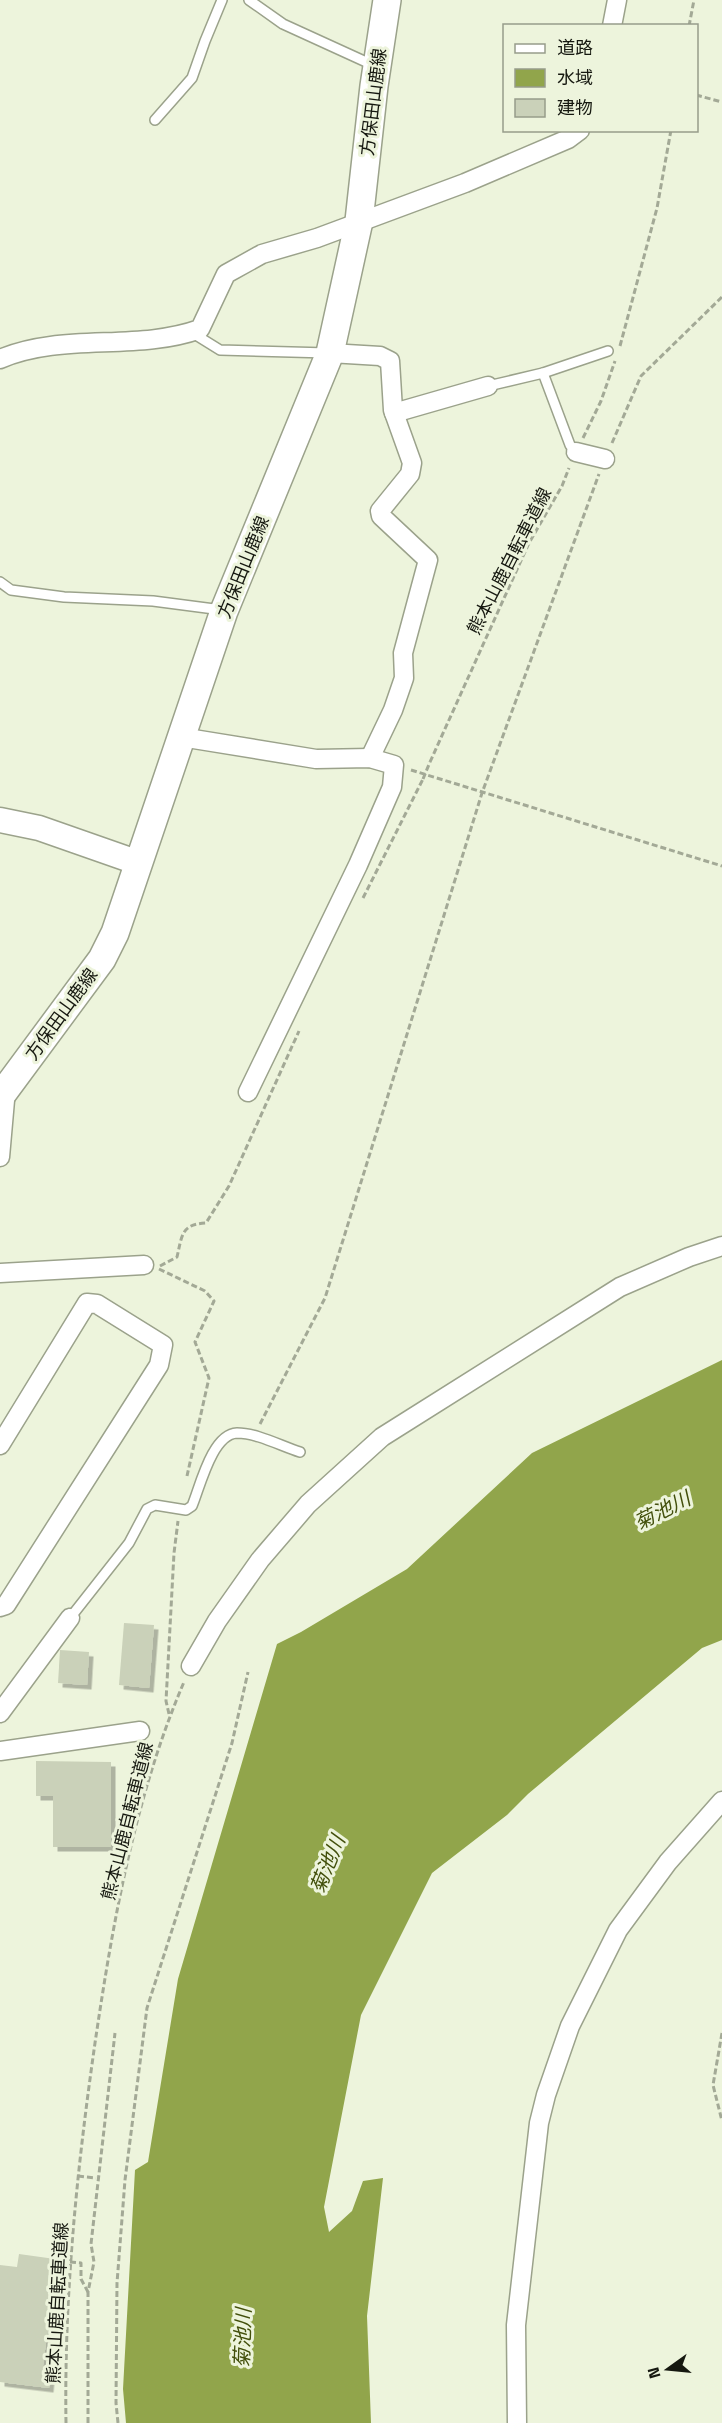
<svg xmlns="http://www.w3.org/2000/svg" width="722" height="2423" font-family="'Titillium Web','Noto Sans JP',sans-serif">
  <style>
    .water { fill: #91a54b }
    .building { fill: #cad1b9; filter: url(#shadow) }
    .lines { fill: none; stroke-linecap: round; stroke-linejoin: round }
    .service-casing { stroke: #9ba28b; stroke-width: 12 }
    .minor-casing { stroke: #9ba28b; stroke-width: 21 }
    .tertiary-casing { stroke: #9ba28b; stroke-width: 27 }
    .secondary-casing { stroke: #9ba28b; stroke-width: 30 }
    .path { stroke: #a3a996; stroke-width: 3; stroke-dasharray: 6 3; stroke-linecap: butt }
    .service { stroke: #fff; stroke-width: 9 }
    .minor { stroke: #fff; stroke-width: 18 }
    .tertiary { stroke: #fff; stroke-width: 24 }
    .secondary { stroke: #fff; stroke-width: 27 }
    .path-bridge { stroke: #a3a996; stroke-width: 3; stroke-dasharray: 6 3; stroke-linecap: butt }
    .labels { text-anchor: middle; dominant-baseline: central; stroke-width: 6; stroke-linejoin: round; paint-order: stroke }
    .street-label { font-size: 18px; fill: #161810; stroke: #edf4dc }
    .water-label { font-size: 20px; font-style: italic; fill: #43500c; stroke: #edf4dc }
  </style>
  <defs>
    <filter id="shadow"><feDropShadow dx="4.5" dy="4.5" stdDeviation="0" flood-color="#0004"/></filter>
  </defs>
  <rect width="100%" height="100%" fill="#edf4dc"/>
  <polygon class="water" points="722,1360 722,1640 702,1648 528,1794 507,1815 432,1873 361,2015 324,2207 329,2232 352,2211 363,2181 383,2178 367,2316 371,2423 126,2423 123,2389 135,2170 148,2162 178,1979 277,1644 301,1632 407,1569 532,1453"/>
  <g class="building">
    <polygon points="124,1623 154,1625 149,1688 119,1685"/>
    <polygon points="60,1650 89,1652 87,1685 58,1683"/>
    <polygon points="36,1761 111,1762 111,1847 53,1847 53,1796 36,1796"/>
    <polygon points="19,2254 55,2259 53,2275 59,2276 53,2327 48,2327 43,2366 51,2367 49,2388 0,2382 0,2265 17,2267"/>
  </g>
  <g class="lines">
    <defs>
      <g id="service">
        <polyline points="249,0 283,24 375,66"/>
        <polyline points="155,120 192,78 205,41 222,0"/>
        <polyline points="191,332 220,350 328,353"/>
        <polyline points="543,373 570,445 576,452"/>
        <polyline points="488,386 543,373 608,351"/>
        <polyline points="0,582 11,590 64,597 153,601 222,610"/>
        <path d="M70,1618L129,1543L147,1509L155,1505L186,1510L192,1506C200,1487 212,1434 237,1433C257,1433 281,1446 300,1452"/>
      </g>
      <g id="minor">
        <polyline points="612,26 617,0"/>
        <polyline points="330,353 380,356 390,361 393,410 412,463 410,474 380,511 381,516 428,560 403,653 404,678 393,710 370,758"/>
        <path d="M0,359C63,332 136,352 200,329L226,274L262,254L317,238L465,183L568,139L580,130"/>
        <polyline points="394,413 488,386"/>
        <polyline points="576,452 605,459"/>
        <polyline points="181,737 316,759 370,758 394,765 392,787 358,865 248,1092"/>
        <polyline points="0,1157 6,1089"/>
        <polyline points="0,1273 144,1265"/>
        <polyline points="0,1445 87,1303 97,1304 163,1345 159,1365 6,1605 0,1607"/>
        <polyline points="191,1666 217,1621 260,1560 308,1504 382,1437 620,1287 689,1257 722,1246"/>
        <polyline points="0,1713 70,1618"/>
        <polyline points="0,1751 140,1731"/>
        <polyline points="517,2423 516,2325 539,2123 546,2095 570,2026 618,1930 668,1862 722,1801"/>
      </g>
      <polyline id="tertiary" points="0,820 39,828 139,863"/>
      <polyline id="secondary" points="0,1097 102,959 115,933 224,611 330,353 359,221 374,86 387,0"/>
    </defs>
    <use href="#service" class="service-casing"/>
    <use href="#minor" class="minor-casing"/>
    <use href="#tertiary" class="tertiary-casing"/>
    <use href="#secondary" class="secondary-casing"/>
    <g class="path">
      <polyline points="689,26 694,0"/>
      <polyline points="696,95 722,102"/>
      <polyline points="620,346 657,208 671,130"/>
      <polyline points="583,438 601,401 615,361"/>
      <polyline points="612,443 641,376 722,297"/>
      <polyline points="430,762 529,543 562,486 569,468"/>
      <polyline points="411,770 722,866"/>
      <polyline points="363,898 423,779"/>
      <path d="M160,1266L177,1257C182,1236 181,1224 206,1223L229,1186L299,1031"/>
      <polyline points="159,1269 205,1291 214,1301 195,1342 209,1378 187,1476"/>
      <polyline points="260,1424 325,1298 482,793 599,474"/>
      <polyline points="169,1714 166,1701 174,1553 178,1521"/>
      <polyline points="722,2033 713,2085 722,2121"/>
      <polyline points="78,2176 96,2178"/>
      <polyline points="70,2262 81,2263 81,2279 88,2292"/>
      <path d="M66,2423C64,2295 77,2169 95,2043C113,1921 135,1796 184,1682"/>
      <polyline points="88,2423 88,2292 94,2262 91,2244 115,2033"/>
      <polyline points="118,2423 116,2403 117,2283 125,2180 147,2008 232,1743 248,1672"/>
    </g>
    <use href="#service" class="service"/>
    <use href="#minor" class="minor"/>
    <use href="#tertiary" class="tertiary"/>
    <use href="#secondary" class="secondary"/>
    <polyline class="path-bridge" points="423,779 430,762"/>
  </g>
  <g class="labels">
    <g class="street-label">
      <text transform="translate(373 102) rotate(-83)">方保田山鹿線</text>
      <text transform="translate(509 561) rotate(-63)">熊本山鹿自転車道線</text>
      <text transform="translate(243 567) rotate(-68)">方保田山鹿線</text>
      <text transform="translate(61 1014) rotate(-54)">方保田山鹿線</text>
      <text transform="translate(127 1821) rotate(-76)">熊本山鹿自転車道線</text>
      <text transform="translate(57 2303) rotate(-87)">熊本山鹿自転車道線</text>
    </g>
    <g class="water-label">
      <text transform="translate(662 1510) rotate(-27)">菊池川</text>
      <text transform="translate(327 1864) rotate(-68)">菊池川</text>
      <text transform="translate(242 2338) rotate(-88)">菊池川</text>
    </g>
  </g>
  <rect x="503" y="24" width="195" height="108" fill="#edf4dc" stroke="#979c8a" stroke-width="1.5"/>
  <rect x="515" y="44" width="30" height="9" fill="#ffffff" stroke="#979c8a" stroke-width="1.5"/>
  <text x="557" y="54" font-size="18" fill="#161810">道路</text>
  <rect x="515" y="69" width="30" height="18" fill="#91a54b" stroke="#979c8a" stroke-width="1.5"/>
  <text x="557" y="84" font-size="18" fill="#161810">水域</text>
  <rect x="515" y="99" width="30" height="18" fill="#cad1b9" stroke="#979c8a" stroke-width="1.5"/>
  <text x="557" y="114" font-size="18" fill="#161810">建物</text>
  <g transform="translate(668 2369) rotate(255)" stroke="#edf4dc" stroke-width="4.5" paint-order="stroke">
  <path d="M0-4.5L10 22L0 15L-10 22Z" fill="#161810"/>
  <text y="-9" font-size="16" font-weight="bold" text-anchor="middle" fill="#161810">N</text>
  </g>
</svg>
